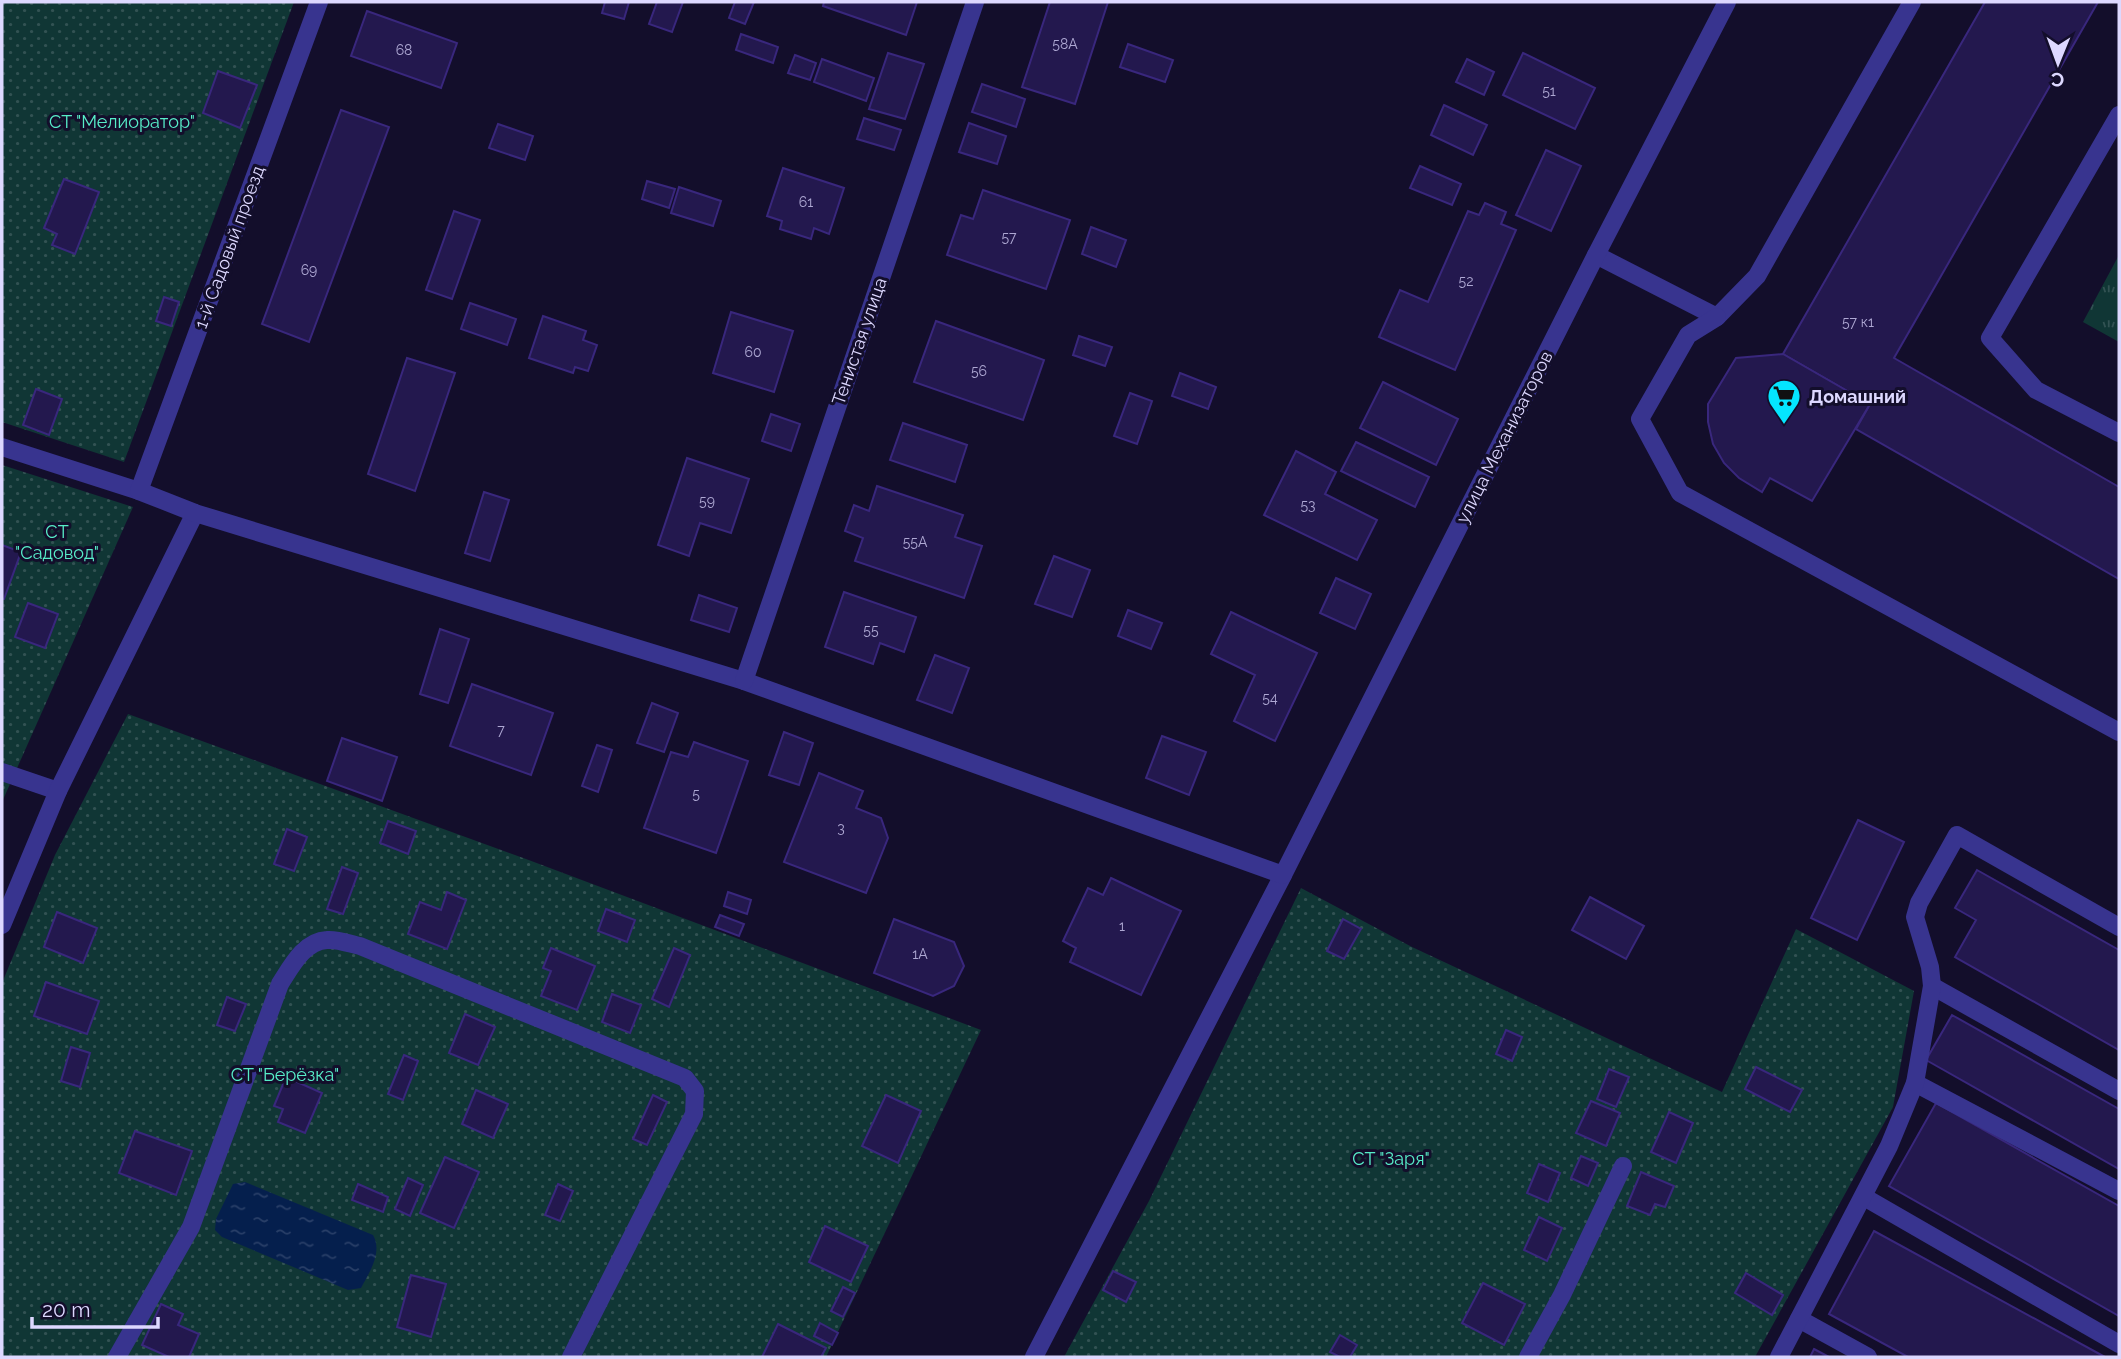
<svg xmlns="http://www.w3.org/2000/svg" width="2121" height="1359" font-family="Raleway,sans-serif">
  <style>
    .grass { fill: url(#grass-tufts) }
    .garden { fill: url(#garden-dots) }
    .water { fill: url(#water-ripples) }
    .building { fill: #23184e; stroke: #39277d; stroke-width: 2 }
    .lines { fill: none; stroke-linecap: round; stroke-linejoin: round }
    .lane { stroke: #38348f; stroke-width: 18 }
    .street { stroke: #38348f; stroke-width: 18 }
    .labels { text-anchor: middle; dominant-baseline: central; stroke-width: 6; stroke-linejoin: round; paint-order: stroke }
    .number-label { font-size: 14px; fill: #aea8d3 }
    .park-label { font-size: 18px; fill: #57edc8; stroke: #130e2b }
    .street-label { font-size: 18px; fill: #ddd8ff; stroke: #130e2b }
    .poi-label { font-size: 18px; font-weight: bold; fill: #ddd8ff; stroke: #130e2b; text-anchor: start }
  </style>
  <defs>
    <pattern id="grass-tufts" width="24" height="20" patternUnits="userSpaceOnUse" patternTransform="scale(1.75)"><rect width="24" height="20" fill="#103635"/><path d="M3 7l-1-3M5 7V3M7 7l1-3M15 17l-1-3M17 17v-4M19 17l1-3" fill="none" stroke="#325253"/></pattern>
    <pattern id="garden-dots" width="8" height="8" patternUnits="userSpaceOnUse" patternTransform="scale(1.75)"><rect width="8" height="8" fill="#103635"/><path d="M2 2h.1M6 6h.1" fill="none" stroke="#325253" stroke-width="1.8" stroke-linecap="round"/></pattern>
    <pattern id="water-ripples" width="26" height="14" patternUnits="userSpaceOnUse" patternTransform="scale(1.75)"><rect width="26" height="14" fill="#051f4d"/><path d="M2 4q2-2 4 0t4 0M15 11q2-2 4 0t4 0" fill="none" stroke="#293f68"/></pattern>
  </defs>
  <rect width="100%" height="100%" fill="#130e2b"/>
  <polygon class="grass" points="2119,255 2119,342 2083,322"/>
  <g class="garden">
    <polygon points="2,2 294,2 124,462 2,422"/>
    <polygon points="2,465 133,507 2,802"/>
    <polygon points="128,714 526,859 981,1030 826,1357 2,1357 2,983 55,855"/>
    <polygon points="1301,888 1412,947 1722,1092 1796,929 1914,991 1893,1107 1755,1357 1064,1357 1149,1201"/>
  </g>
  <path class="water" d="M245,1182L373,1235C383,1252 369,1273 361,1288L348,1290L222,1237L215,1230L216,1219L233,1184Z"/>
  <g class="building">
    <polygon points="605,2 629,2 624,19 602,13"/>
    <polygon points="657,2 683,2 672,32 649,24"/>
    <polygon points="735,2 754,2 745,24 729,18"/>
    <polygon points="824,2 917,2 906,35 823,6"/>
    <polygon points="1050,2 1108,2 1075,104 1022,87"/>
    <polygon points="1985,2 2098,2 1894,358 2119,487 2119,579 1856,429 1870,404 1783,354"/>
    <polygon points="367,11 457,43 441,88 351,56"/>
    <polygon points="741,34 778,47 773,63 736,50"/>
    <polygon points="1128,44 1173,60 1165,82 1120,67"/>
    <polygon points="888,53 924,64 905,119 869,109"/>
    <polygon points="1523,53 1595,88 1575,129 1503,95"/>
    <polygon points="795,55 816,63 810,80 788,73"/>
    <polygon points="822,59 874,78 866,101 814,82"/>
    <polygon points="1467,59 1494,72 1484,95 1456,82"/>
    <polygon points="218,71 257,85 240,128 203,113"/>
    <polygon points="982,84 1025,99 1016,127 972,112"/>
    <polygon points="1444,105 1487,125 1473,155 1431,135"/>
    <polygon points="341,110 389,127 309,342 262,324"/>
    <polygon points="864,118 901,130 894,150 857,139"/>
    <polygon points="969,123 1006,136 997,164 959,152"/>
    <polygon points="498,124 533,136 525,160 489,148"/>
    <polygon points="1546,150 1581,166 1551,231 1516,215"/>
    <polygon points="1420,166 1461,184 1452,205 1410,188"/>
    <polygon points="783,168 844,188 829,234 814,228 811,239 780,229 782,221 767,216"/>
    <polygon points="64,179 99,192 75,254 52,245 57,234 44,228"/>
    <polygon points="647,181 675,189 669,208 642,199"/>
    <polygon points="679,187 721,201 713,226 671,213"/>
    <polygon points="983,190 1070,220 1046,289 947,255 961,215 973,219"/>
    <polygon points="1485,203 1506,212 1501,224 1516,230 1455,370 1379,337 1400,290 1428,302 1468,211 1479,215"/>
    <polygon points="454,211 480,220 452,299 426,290"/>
    <polygon points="1091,227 1126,240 1116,267 1082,254"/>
    <polygon points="164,297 179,302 171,326 156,321"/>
    <polygon points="470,303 516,319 507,345 461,329"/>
    <polygon points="731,312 793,331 774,392 713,373"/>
    <polygon points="543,316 586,331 583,340 597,345 588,371 575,367 573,373 529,358"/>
    <polygon points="936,321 1044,360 1023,420 914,382"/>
    <polygon points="1079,336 1112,347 1105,366 1073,355"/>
    <polygon points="1783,354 1870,404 1812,501 1770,478 1762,492 1739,478 1724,463 1713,444 1708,422 1708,404 1736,358"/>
    <polygon points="407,358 455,373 415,491 368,474"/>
    <polygon points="1180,373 1216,387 1208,409 1172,396"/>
    <polygon points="1383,382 1458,419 1436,465 1360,428"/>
    <polygon points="36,389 62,399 49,435 23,425"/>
    <polygon points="1130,393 1152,401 1137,444 1114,436"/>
    <polygon points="771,414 800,424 791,451 762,441"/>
    <polygon points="903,423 967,445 955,482 890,460"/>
    <polygon points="1356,442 1429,477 1415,507 1341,471"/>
    <polygon points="1296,451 1336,472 1325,494 1377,520 1357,560 1264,515"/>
    <polygon points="687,458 749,479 731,533 700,523 689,556 658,545"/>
    <polygon points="877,486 963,515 955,537 982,546 964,598 855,561 863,538 845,531 854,505 869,511"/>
    <polygon points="484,492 509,500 490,561 465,553"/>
    <polygon points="2,545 21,552 4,599 2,599"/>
    <polygon points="1054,556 1090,570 1072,617 1035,604"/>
    <polygon points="1336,578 1371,594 1355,629 1320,613"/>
    <polygon points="844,592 916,617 904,652 880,643 873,664 825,647"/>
    <polygon points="699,595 737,608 729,632 691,620"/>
    <polygon points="28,603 58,614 45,648 15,637"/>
    <polygon points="1128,610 1162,623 1151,649 1118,636"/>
    <polygon points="1231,612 1317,653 1275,741 1234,721 1255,675 1211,654"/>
    <polygon points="440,629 469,639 448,703 420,694"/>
    <polygon points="935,655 969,668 952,713 917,700"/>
    <polygon points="472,684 553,713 531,775 450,746"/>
    <polygon points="652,703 678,713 664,752 637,743"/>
    <polygon points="784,732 813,743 799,785 769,775"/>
    <polygon points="1162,736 1206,752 1189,795 1146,778"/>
    <polygon points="342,738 397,757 382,801 327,781"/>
    <polygon points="694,742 748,761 716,853 644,828 671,752 688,757"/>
    <polygon points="597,745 612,750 598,792 582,786"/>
    <polygon points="819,773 863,791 856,808 881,818 888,838 866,893 784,862"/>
    <polygon points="1858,820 1904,842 1857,940 1811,918"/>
    <polygon points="388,821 416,831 408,854 380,843"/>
    <polygon points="287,829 307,837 294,871 274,864"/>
    <polygon points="342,867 358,873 343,914 327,909"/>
    <polygon points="1977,870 2119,950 2119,1050 1955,957 1976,920 1955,908"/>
    <polygon points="1111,878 1181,911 1141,995 1070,962 1076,948 1063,941 1088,888 1103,895"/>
    <polygon points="447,892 466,900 447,949 408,934 420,902 441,910"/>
    <polygon points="728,892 751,900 747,914 724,906"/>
    <polygon points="1590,897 1644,926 1626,959 1572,930"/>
    <polygon points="606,909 635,920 627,942 598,931"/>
    <polygon points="57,912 97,928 83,963 44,947"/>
    <polygon points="720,915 744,924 739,936 715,927"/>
    <polygon points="894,919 954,942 964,966 954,986 933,996 874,973"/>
    <polygon points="1343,919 1361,929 1344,959 1327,951"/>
    <polygon points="551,948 595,966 577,1010 541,996 551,971 543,968"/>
    <polygon points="674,948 690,955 669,1007 652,999"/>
    <polygon points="46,982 99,1001 87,1034 34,1016"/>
    <polygon points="612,994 641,1005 630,1033 602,1022"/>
    <polygon points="227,997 246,1004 235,1031 217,1025"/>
    <polygon points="465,1014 495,1027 478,1065 449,1053"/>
    <polygon points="1952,1015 2119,1109 2119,1169 1926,1060"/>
    <polygon points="1506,1030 1522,1037 1512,1061 1496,1054"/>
    <polygon points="71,1047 90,1053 80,1087 61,1081"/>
    <polygon points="404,1055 418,1061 403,1100 388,1094"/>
    <polygon points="1756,1067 1802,1090 1790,1112 1745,1089"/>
    <polygon points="1609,1069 1629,1077 1616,1107 1597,1099"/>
    <polygon points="286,1077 322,1093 305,1133 278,1122 283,1109 274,1106"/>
    <polygon points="476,1090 508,1104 493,1138 462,1124"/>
    <polygon points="653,1095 667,1102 647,1145 633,1139"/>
    <polygon points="886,1095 921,1111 898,1163 862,1146"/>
    <polygon points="1591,1101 1620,1113 1606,1146 1576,1133"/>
    <polygon points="1936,1103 2119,1206 2119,1316 1889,1186"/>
    <polygon points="1669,1112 1693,1123 1676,1163 1651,1152"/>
    <polygon points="135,1131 192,1151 176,1195 119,1173"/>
    <polygon points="1581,1156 1598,1163 1588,1186 1571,1178"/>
    <polygon points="445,1157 479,1172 454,1228 420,1213"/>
    <polygon points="1539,1164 1560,1173 1548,1202 1527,1193"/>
    <polygon points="1641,1172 1674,1186 1665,1207 1655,1204 1650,1215 1627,1206"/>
    <polygon points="408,1178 423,1185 410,1216 395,1209"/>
    <polygon points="358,1184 388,1197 383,1212 352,1200"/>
    <polygon points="558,1184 573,1191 560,1221 545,1215"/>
    <polygon points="1539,1217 1562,1228 1547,1261 1524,1250"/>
    <polygon points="825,1226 868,1246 851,1282 809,1262"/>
    <polygon points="1874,1231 2105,1357 1908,1357 1829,1314"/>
    <polygon points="1113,1271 1136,1282 1126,1302 1103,1290"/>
    <polygon points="1746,1273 1783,1295 1772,1315 1735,1293"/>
    <polygon points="411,1275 446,1284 431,1337 397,1327"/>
    <polygon points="1483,1283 1525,1304 1504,1345 1462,1323"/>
    <polygon points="843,1287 855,1293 843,1317 831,1311"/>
    <polygon points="161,1304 183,1314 178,1325 199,1334 189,1357 169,1357 142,1345"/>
    <polygon points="820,1323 838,1333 832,1345 814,1336"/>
    <polygon points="778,1324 826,1348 821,1357 762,1357"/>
    <polygon points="1340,1335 1357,1345 1350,1357 1340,1357 1330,1352"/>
    <polygon points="1814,1349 1829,1357 1810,1357"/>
  </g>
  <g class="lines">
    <g class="lane">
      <polyline points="2119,115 1990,338 2036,390 2119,433"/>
      <polyline points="1596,255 1717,317 1757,276 1912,2"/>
      <polyline points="1717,317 1688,335 1640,419 1680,493 2119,732"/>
      <polyline points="2,447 139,491"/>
      <polyline points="2,772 58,791"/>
      <polyline points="2,925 58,791 195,513"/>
      <polyline points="1932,986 2119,1091"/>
      <polyline points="1915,1083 2119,1191"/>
      <polyline points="1864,1197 2119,1344"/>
      <polyline points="1799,1319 1868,1357"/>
      <path d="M117,1357L191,1227L280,984C291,967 304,941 327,940C338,939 350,944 360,946L685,1078L695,1091L694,1114L571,1357"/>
      <polyline points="1034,1357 1283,875"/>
      <polyline points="1528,1357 1562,1295 1623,1166"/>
      <polyline points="1779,1357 1889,1146 1915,1083 1932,986 1930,967 1915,917 1919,903 1957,835 2119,927"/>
    </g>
    <g class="street">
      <polyline points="319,2 139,491 195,513 744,681 1283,875 1596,255 1727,2"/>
      <polyline points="744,681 975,2"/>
    </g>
  </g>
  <defs>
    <symbol id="supermarket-pin" viewBox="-11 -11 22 30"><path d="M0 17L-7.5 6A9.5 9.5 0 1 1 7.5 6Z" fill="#04e5ff" stroke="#130e2b"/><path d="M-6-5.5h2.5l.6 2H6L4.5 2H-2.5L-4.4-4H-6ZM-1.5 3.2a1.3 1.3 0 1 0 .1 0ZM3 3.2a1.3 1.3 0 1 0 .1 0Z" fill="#111"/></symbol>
  </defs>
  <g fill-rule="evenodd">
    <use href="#supermarket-pin" x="1765" y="377" width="38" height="52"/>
  </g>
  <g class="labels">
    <g class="number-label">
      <text x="1065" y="44">58А</text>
      <text x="404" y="50">68</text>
      <text x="1549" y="91">51</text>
      <text x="806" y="202">61</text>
      <text x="1009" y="237">57</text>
      <text x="309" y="270">69</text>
      <text x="1466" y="281">52</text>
      <text x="1858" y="322">57 к1</text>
      <text x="753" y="352">60</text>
      <text x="979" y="371">56</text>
      <text x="707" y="501">59</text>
      <text x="1308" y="505">53</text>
      <text x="915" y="542">55А</text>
      <text x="871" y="630">55</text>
      <text x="1270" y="698">54</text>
      <text x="501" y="730">7</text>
      <text x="696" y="794">5</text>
      <text x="841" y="828">3</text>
      <text x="1122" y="926">1</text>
      <text x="920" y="954">1А</text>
    </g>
    <g class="park-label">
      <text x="122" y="121">СТ "Мелиоратор"</text>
      <text x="57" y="531">СТ<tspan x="57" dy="21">"Садовод"</tspan></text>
      <text x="285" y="1074">СТ "Берёзка"</text>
      <text x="1391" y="1158">СТ "Заря"</text>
    </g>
    <g class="street-label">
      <text transform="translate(229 247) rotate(-70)">1-й Садовый проезд</text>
      <text transform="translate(859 341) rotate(-71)">Тенистая улица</text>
      <text transform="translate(1504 437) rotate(-63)">улица Механизаторов</text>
    </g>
    <g class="poi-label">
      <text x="1809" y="396">Домашний</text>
    </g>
  </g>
  <rect width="2121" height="1359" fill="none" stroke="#ddd8ff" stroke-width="7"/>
  <g transform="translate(2058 63) rotate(181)" stroke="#130e2b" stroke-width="5" paint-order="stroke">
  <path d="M0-5L12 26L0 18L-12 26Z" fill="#ddd8ff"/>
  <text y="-10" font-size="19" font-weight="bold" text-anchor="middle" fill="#ddd8ff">С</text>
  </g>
  <path d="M32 1317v10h126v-10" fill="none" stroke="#ddd8ff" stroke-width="3.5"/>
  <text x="42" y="1317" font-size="21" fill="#ddd8ff" stroke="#130e2b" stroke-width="5" paint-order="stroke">20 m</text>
</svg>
